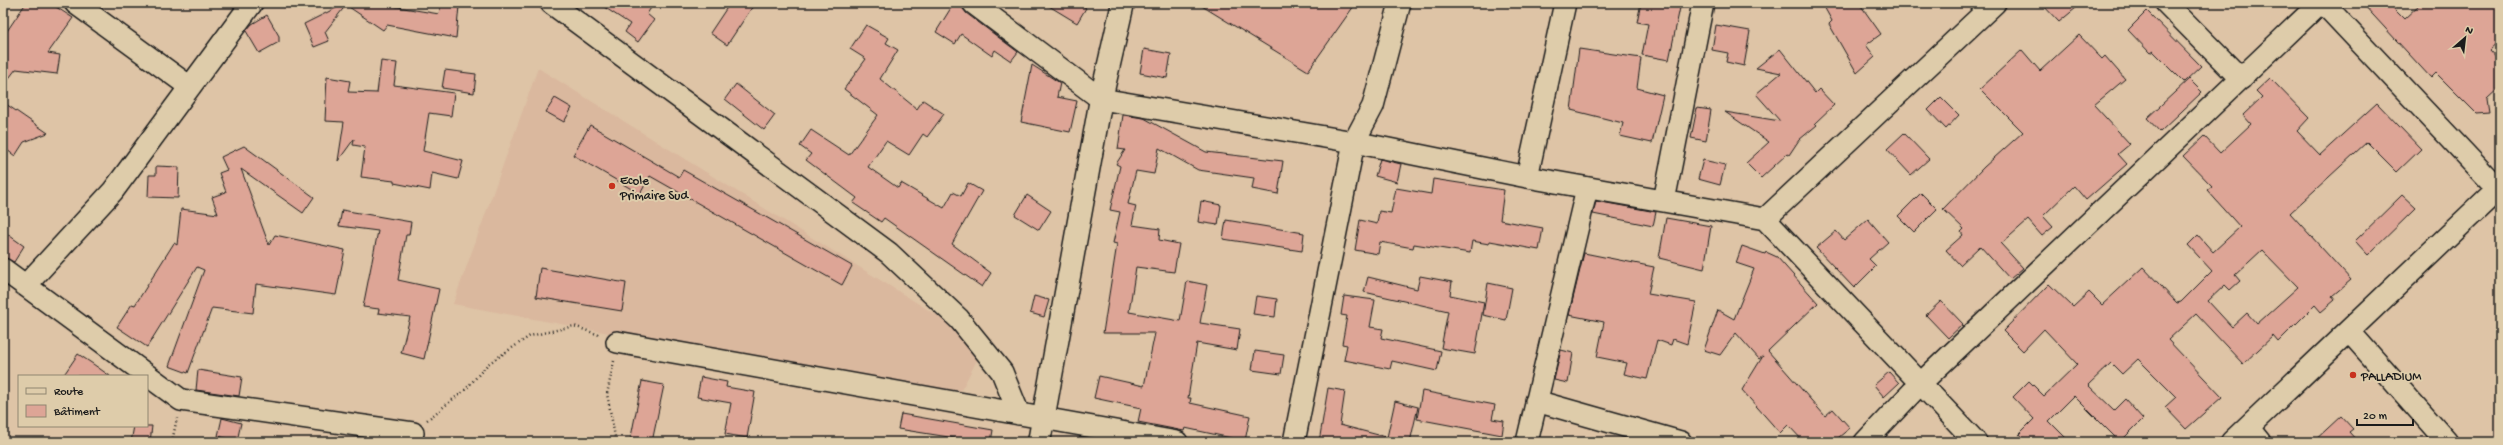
<svg xmlns="http://www.w3.org/2000/svg" width="2503" height="445" font-family="'Gochi Hand',sans-serif">
	<style>
		.built { fill: #dab89e }
		.building { fill: #dda596; stroke: #1c1c1c; fill-rule: evenodd }
		.lines { fill: none; stroke-linecap: round; stroke-linejoin: round }
		.minor-casing { stroke: #1c1c1c; stroke-width: 24 }
		.tertiary-casing { stroke: #1c1c1c; stroke-width: 25 }
		.secondary-casing { stroke: #1c1c1c; stroke-width: 25 }
		.path { stroke: #1c1c1c; stroke-width: 2.5; stroke-dasharray: 1 3; stroke-linecap: butt }
		.minor { stroke: #deccaa; stroke-width: 21 }
		.tertiary { stroke: #deccaa; stroke-width: 22 }
		.secondary { stroke: #deccaa; stroke-width: 22 }
		.poi-dot { fill: #c8321e; stroke: #deccaa; stroke-width: 1.5 }
		.labels { text-anchor: middle; stroke-width: 4; stroke-linejoin: round; paint-order: stroke }
		.poi-label { font-size: 13px; fill: #1c1c1c; stroke: #deccaa; text-anchor: start }
	</style>
	<rect width="100%" height="100%" fill="#dec4a6"/>
	<filter id="ink" filterUnits="userSpaceOnUse"><feTurbulence type="fractalNoise" baseFrequency=".025" numOctaves="2"/><feDisplacementMap in="SourceGraphic" scale="8" xChannelSelector="R" yChannelSelector="G"/><feConvolveMatrix kernelMatrix="1 2 1 2 8 2 1 2 1" color-interpolation-filters="sRGB"/></filter>
	<g filter="url(#ink)">
		<!-- built -->
		<path class="built" d="M538 68 985 345 957 398 453 304Z"/>
		<!-- building -->
		<path class="building" d="M26 3H50L73 18 48 53 60 55 57 74 16 69 3 86V37Z
			M342 3H374L439 14 441 3 459 6 456 38 387 25 383 30 346 5 325 32 329 41 314 47 304 24 344 4Z
			M598 3H654L647 14 654 20 638 42 625 32 630 24Z
			M730 3H755L727 45 710 33Z
			M954 3H961L966 13 1018 52 1011 61 995 50 992 56 961 34 955 44 936 32Z
			M1044 3H1078L1086 8 1077 23Z
			M1197 3H1356L1308 71Z
			M1641 3H1681L1669 60 1642 55 1648 24 1637 22Z
			M1822 3H1859L1881 34 1866 45 1875 57 1857 73 1829 24 1832 21Z
			M2041 3H2082L2059 22Z
			M2362 3H2388L2404 19 2421 3H2500V40L2489 50 2500 62V87L2487 99 2489 112 2476 113 2436 73 2431 78Z
			M2147 11 2201 66 2184 82 2153 51 2150 53 2128 30Z
			M267 15 279 36V42L259 53 246 31 252 24Z
			M866 25 889 38 886 43 898 50 880 79 917 109 923 100 944 114 927 137 923 134 909 155 886 141 868 167 898 188 901 183 944 208 953 192 961 196 968 183 982 191 952 244 991 273 982 287 884 218 881 222 853 203 857 198 806 160 811 154 800 146 811 130 849 155 878 115 844 89 866 59 850 49Z
			M1716 25 1750 31 1744 66 1726 62 1728 53 1712 50Z
			M2079 35 2102 59 2105 56 2125 79 2094 105 2130 144 2118 154 2127 164 2086 200 2074 186 2043 216 2053 227 2042 236 2028 220 2001 244 2023 268 2010 279 1980 246 1960 265 1946 250 1963 235 1961 232 1964 229 1943 209 1984 167 2023 132 1980 89 2022 50 2040 71Z
			M1144 49 1171 54 1167 78 1140 73Z
			M1579 49 1641 58 1637 88 1663 95 1652 143 1620 136 1623 123 1571 110Z
			M1780 49 1815 93 1819 89 1834 105 1815 123 1817 125 1799 140 1789 155 1787 154 1761 178 1746 163 1769 142 1725 112 1780 121 1756 94 1781 73 1756 68Z
			M381 61 397 63 394 85 454 93 451 116 429 113 423 151 463 161 458 179 432 173 430 190 394 183V181L361 177 365 147 353 145 354 139 338 161 344 122 325 121 327 77 350 81 348 92 377 93Z
			M1032 65 1060 83 1057 97 1077 101 1070 132 1021 122Z
			M445 70 476 74 474 93 442 88Z
			M2270 78 2309 118 2297 131 2320 155 2377 103 2421 149 2397 172 2367 142 2290 213 2351 280 2332 296 2335 300 2321 312 2315 305 2278 342 2273 336 2243 364 2196 314 2168 340 2222 397 2186 429 2165 407 2176 397 2138 359 2122 374 2111 363 2088 385 2114 410 2125 399 2143 419 2120 442 2074 396 2049 421 2070 442H2026L2019 434 2034 419 2013 397 2029 381 2044 396 2077 364 2044 329 2023 351 2003 331 2049 284 2073 307 2089 292 2102 305 2143 267 2177 303 2181 302 2212 271 2188 245 2198 235 2213 252 2240 227 2207 190 2212 186 2183 156 2204 136 2220 153 2251 124 2243 115 2262 97 2256 91ZM2262 250 2298 287 2257 324 2247 313 2232 327 2208 301 2225 285 2230 290 2240 281 2235 275Z
			M2189 79 2202 92 2160 132 2147 118Z
			M736 84 775 115 764 130 725 99Z
			M1941 97 1959 115 1946 129 1928 110Z
			M555 98 572 108 564 122 546 112Z
			M3 102 48 133 24 142 15 156 3 147Z
			M1697 108 1711 110 1706 141 1691 138Z
			M1123 115 1144 118 1206 152 1283 161 1278 194 1252 189 1254 178 1198 170 1159 148 1154 174 1136 171 1128 204 1136 206 1132 225 1160 229 1159 240 1179 244 1174 272 1136 267 1129 312 1180 321 1187 281 1207 285 1200 323 1240 329 1237 350 1197 343 1188 398H1191L1190 403 1250 416 1245 441 1185 428 1184 431 1138 422 1141 408 1094 398 1099 376 1144 386 1155 333H1103L1117 244 1113 243 1120 212 1110 210 1120 166 1116 164 1125 150 1118 149Z
			M590 125 679 177 683 170 852 266 842 285 650 176 640 194 573 155Z
			M1904 133 1929 159 1911 175 1887 149Z
			M244 146 314 197 303 213 241 169 269 245 275 235 345 250 336 295 256 284 253 313 212 308 188 373 169 366 204 270 197 267 147 347 117 327 132 304 135 305 174 243 177 245 181 209 218 214 212 197 226 192 219 173 227 170 221 157Z
			M1380 159 1401 164 1397 182 1375 176Z
			M1703 160 1725 165 1720 185 1698 179Z
			M156 166 179 167 178 198 148 197 149 175H156Z
			M1433 179 1504 190 1500 220 1543 228 1539 250 1490 241 1489 244 1472 241 1470 253 1414 244 1413 248 1380 242 1378 254 1355 250 1360 220 1377 224 1379 211 1391 213 1396 188 1431 194Z
			M1921 193 1937 209 1914 232 1898 216Z
			M1027 195 1051 211 1039 230 1015 215Z
			M2402 195 2416 208 2368 255 2355 241Z
			M1201 201 1221 205 1218 225 1198 222Z
			M1596 201 1656 212 1653 226 1593 214Z
			M342 210 411 222 409 235H406L398 280 439 289 424 359 401 353 410 317 378 313 379 309 363 307 378 231 339 226Z
			M1666 218 1711 226 1704 269 1659 258Z
			M1868 219 1888 242 1869 259 1876 266 1854 288 1816 248 1836 231 1844 240Z
			M1226 220 1304 233 1302 251 1223 239Z
			M3 231 24 246 14 262 3 257Z
			M1742 246 1765 254 1766 252 1777 257 1818 303 1768 351 1825 416 1833 409 1850 428 1833 442H1804L1788 425 1780 433 1742 390 1763 356 1759 359 1736 333 1720 355 1704 350 1718 310 1734 319 1754 269 1736 263Z
			M1584 253 1654 267 1648 294 1696 302 1687 344 1673 339 1671 345 1657 340 1647 379 1624 374 1627 363 1597 357 1604 322 1569 315Z
			M540 268 626 283 622 311 536 297Z
			M1420 276 1452 282 1450 295 1484 302 1475 354 1441 348 1448 311 1364 292 1368 277 1417 289Z
			M1488 283 1512 288 1506 320 1483 315Z
			M1034 296 1049 300 1044 317 1030 313Z
			M1256 296 1277 299 1275 317 1253 314Z
			M1344 296 1375 300 1370 327 1383 329 1381 338 1441 351 1437 371 1392 361 1390 369 1344 360 1347 345 1342 344 1347 316 1341 315Z
			M1941 301 1963 324 1948 338 1926 315Z
			M1561 350 1573 353 1568 383 1554 380Z
			M1255 351 1284 355 1281 374 1252 370Z
			M78 354 93 364 110 376H63Z
			M198 370 242 377 239 396 196 390Z
			M1889 372 1899 383 1884 397 1874 385Z
			M701 377 727 382 726 387 755 392 747 438 725 434 731 403 697 397Z
			M642 381 664 385 652 442H630Z
			M1328 388 1345 391 1340 425 1386 437 1385 442H1319Z
			M1422 391 1495 405 1492 419 1504 421 1502 435 1417 419Z
			M1395 401 1418 407 1410 442H1386Z
			M901 414 993 430 991 442H954L955 438 898 429Z
			M2341 416 2353 429 2349 432 2358 442H2313Z
			M222 418 241 423 237 441 218 436Z
			M134 426H152L150 442H131Z"/>
		<g class="lines">
			<defs>
				<path id="minor" d="M75 3 190 87
					M551 3 889 253 959 319 1002 372 1019 414
					M973 3 1101 99 1354 142 1527 177 1765 219 1976 442
					M2166 3 2241 79
					M2323 3 2500 191
					M1527 177 1565 3
					M1664 201 1703 3
					M1765 219 1995 3
					M3 269 181 400 413 433
					M26 285 113 191 252 3
					M2349 331 2447 442
					M617 342 1177 442
					M1536 401 1681 442
					M2248 427 2260 442
					M1294 442 1354 142 1373 106 1400 3
					M1527 442 1587 188
					M1865 442 1920 384 2320 3"/>
				<path id="tertiary" d="M2232 442 2500 187"/>
				<path id="secondary" d="M1039 442 1101 99 1123 3"/>
			</defs>
			<!-- minor casing -->
			<use href="#minor" class="minor-casing"/>
			<!-- tertiary casing -->
			<use href="#tertiary" class="tertiary-casing"/>
			<!-- secondary casing -->
			<use href="#secondary" class="secondary-casing"/>
			<!-- path -->
			<path class="path" d="M614 361 607 394 616 442
				M427 420 466 389 488 364 530 336 574 326 599 335
				M172 442 177 418"/>
			<!-- minor -->
			<use href="#minor" class="minor"/>
			<!-- tertiary -->
			<use href="#tertiary" class="tertiary"/>
			<!-- secondary -->
			<use href="#secondary" class="secondary"/>
		</g>
	</g>
	<!-- markers -->
	<g class="poi-dot">
		<circle cx="612" cy="186" r="4"/>
		<circle cx="2353" cy="375" r="4"/>
	</g>
	<g class="labels">
		<!-- poi labels -->
		<g class="poi-label">
			<text x="620" y="184">Ecole<tspan x="620" dy="15">Primaire Sud</tspan></text>
			<text x="2361" y="380">PALLADIUM</text>
		</g>
	</g>
	<!-- margin -->
	<rect width="2503" height="445" fill="none" stroke="#deccaa" stroke-width="16"/>
	<rect x="8" y="8" width="2487" height="429" fill="none" stroke="#1c1c1c" stroke-width="1.5" filter="url(#ink)"/>
	<!-- legend -->
	<rect x="18" y="375" width="130" height="52" fill="#deccaa" stroke="#908671"/>
	<rect x="26" y="388" width="20" height="6" fill="#deccaa" stroke="#908671"/>
	<text x="54" y="395" font-size="12" fill="#1c1c1c">Route</text>
	<rect x="26" y="405" width="20" height="12" fill="#dda596" stroke="#908671"/>
	<text x="54" y="415" font-size="12" fill="#1c1c1c">Bâtiment</text>
	<!-- north arrow -->
	<g transform="translate(2465 38) rotate(28)" stroke="#deccaa" stroke-width="3" paint-order="stroke">
	<path d="M0-3L7 15L0 10L-7 15Z" fill="#1c1c1c"/>
	<text y="-6" font-size="11" font-weight="bold" text-anchor="middle" fill="#1c1c1c">N</text>
	</g>
	<!-- scale -->
	<path d="M2357 419v6h56v-6" fill="none" stroke="#1c1c1c" stroke-width="2"/>
	<text x="2363" y="419" font-size="12" fill="#1c1c1c" stroke="#deccaa" stroke-width="3" paint-order="stroke">20 m</text>
</svg>
